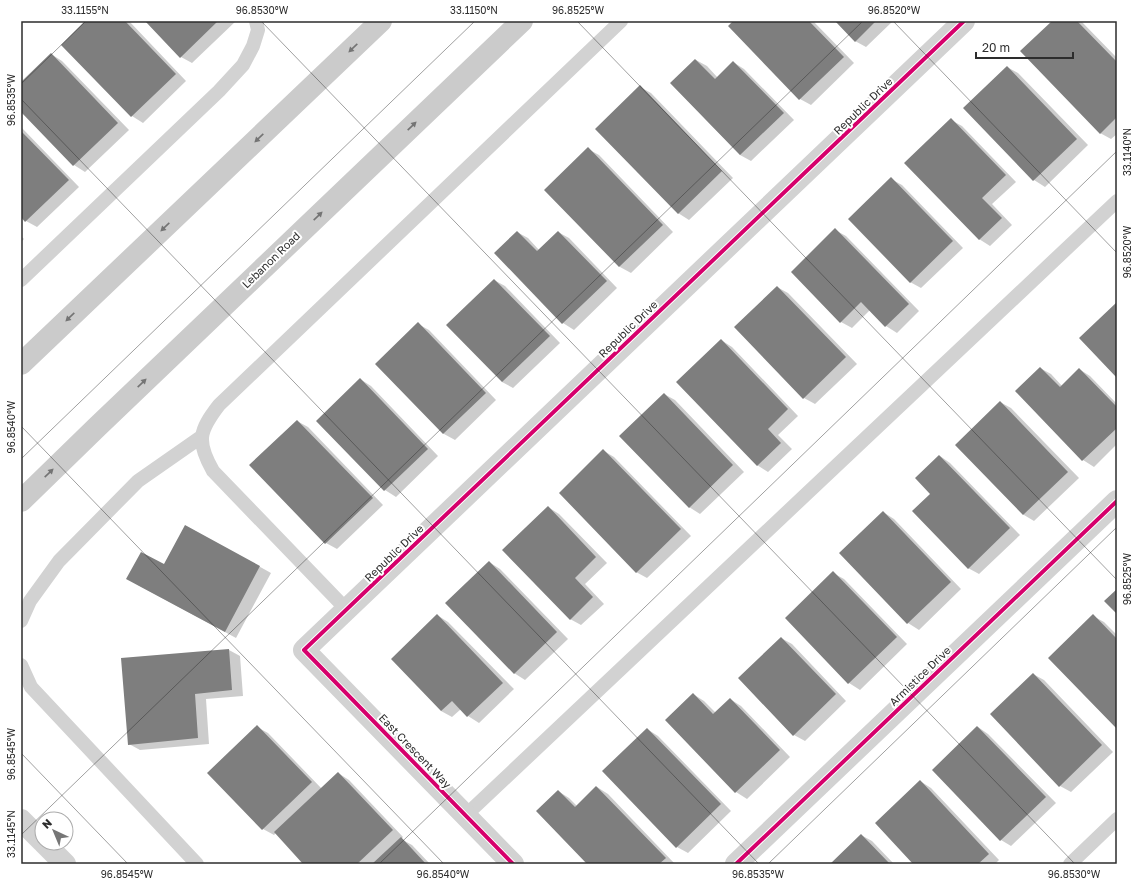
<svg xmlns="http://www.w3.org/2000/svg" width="1138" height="885" font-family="'Golos Text',sans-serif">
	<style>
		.shadow { fill: #0003 }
		.building { fill: #7e7e7e }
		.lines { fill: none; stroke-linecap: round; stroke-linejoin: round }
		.lane { stroke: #d2d2d2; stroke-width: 14 }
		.street { stroke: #d2d2d2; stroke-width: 22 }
		.secondary { stroke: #cbcbcb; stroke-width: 22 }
		.cycleway-casing { stroke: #fff; stroke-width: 6 }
		.cycleway { stroke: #d6006c; stroke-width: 4 }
		.oneway { fill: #747474 }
		.ticks { fill: none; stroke: #2d2d2d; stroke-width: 1; stroke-opacity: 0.45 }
		.labels { text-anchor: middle; stroke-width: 4; stroke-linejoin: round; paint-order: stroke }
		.street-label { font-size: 11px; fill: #2d2d2d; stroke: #fff }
		.neatline { fill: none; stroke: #2d2d2d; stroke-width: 1.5 }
		.ticks-label { font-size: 10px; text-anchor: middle; fill: #2d2d2d }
	</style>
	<rect width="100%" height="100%" fill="#fff"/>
	<!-- shadow -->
	<path class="shadow" d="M87 21H129L186 81 143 123 132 116 62 45Z
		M146 21H236L192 63 181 57Z
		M734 21H813L854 63 811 105 800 99Z
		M836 21H893L866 47 855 41Z
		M1053 21H1081L1117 58V134L1111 139 1100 133Z
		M51 54 62 61 129 130 85 172 74 165 21 110V83Z
		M696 60 707 66 718 78 733 62 744 69 794 120 751 161 740 155 671 83Z
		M1007 67 1018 73 1088 145 1045 187 1034 180 964 108Z
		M640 87 651 93 733 178 689 220 678 213Z
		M951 120 962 126 1016 182 992 204 1012 225 990 246 979 239Z
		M21 127 79 187 37 227 26 221 21 216Z
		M588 149 599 155 673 232 631 273 620 267 546 190Z
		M891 179 902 185 963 248 921 288 910 282Z
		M835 230 846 236 919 311 897 333 886 326 870 310 852 328 841 322Z
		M517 232 528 238 539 250 558 232 569 238 617 288 574 330 563 323Z
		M21 236 24 239 21 242Z
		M494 280 505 286 560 343 513 388 502 382Z
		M777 287 788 293 857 364 815 404 804 398Z
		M418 324 429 330 496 400 455 440 444 434 376 364Z
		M721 340 732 347 798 416 778 435 792 449 768 472 757 465Z
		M1040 368 1051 374 1062 386 1079 369 1090 376 1117 404V444L1094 467 1083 460 1016 391Z
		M360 379 371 386 438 456 396 497 385 490 317 421Z
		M664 394 675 400 744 472 700 514 689 507Z
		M1000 402 1011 408 1079 478 1034 521 1024 515 956 445Z
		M297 421 308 427 383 505 337 549 326 543Z
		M604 451 614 457 691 536 647 578 636 572Z
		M940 456 950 463 1020 535 979 574 968 568Z
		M548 507 559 514 607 563 585 584 604 604 581 625 570 619Z
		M883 512 894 519 961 589 919 630 908 623 841 553Z
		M186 526 271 573 236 638 138 585 164 565Z
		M489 562 500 569 568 639 525 680 514 673Z
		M833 573 844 579 907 644 860 690 849 683 786 618Z
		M437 615 448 622 514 689 479 723 468 716 461 709 452 717 441 711Z
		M1093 616 1104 622 1117 635V727Z
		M781 638 792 644 846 701 805 741 794 735Z
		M229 650 240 656 243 696 206 699 209 744 140 750 129 744Z
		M1033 674 1044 680 1113 752 1071 792 1060 786Z
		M693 694 704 701 716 713 730 699 741 706 790 757 747 799 736 792 666 720Z
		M257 727 268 733 322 789 338 773 349 780 403 837 401 839 412 845 430 864H305L276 833 274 835 263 829Z
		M978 727 988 734 1056 803 1011 846 1001 840Z
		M647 729 658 736 731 811 688 853 677 847Z
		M920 781 931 788 999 860 995 864H915Z
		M597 787 608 794 675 864H588L558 791 569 798 577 806Z
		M861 835 872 841 894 864H831Z"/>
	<!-- building -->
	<path class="building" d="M85 21H125L176 74 131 117 61 45Z
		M145 21H218L180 58Z
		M733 21H809L844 57 799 100 728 26Z
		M835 21H876L855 42Z
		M1052 21H1077L1117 62V117L1100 134 1020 51Z
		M51 53 118 123 73 166 21 112V82Z
		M695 59 715 79 733 61 784 113 740 155 670 83Z
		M1007 66 1077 139 1033 181 963 108Z
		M640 85 722 171 678 214 595 129Z
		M951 118 1006 175 982 198 1002 218 979 240 904 163Z
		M21 131 69 180 25 222 21 217Z
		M588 147 663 225 619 267 544 190Z
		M891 177 953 241 910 283 848 219Z
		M835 228 909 304 885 327 861 302 840 323 791 272Z
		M517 231 537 251 558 231 607 281 562 324 494 253Z
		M494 279 550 336 502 382 446 325Z
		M777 286 846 357 803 399 734 327Z
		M1117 302V378L1079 338Z
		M418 322 486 393 443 434 375 364Z
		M721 339 788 409 768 429 781 443 757 466 676 382Z
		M1040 367 1060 387 1079 368 1117 407V428L1082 461 1015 391Z
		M360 378 428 449 384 491 316 421Z
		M664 393 733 465 689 508 619 436Z
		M1000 401 1068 472 1023 515 955 445Z
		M297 420 373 498 325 544 249 465Z
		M603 449 681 529 636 573 559 493Z
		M939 455 1010 528 968 569 912 511 930 494 915 478Z
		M548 506 596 557 575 578 593 597 570 620 502 550Z
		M883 511 951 582 907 624 839 553Z
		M185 525 260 566 225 632 126 579 141 552 164 564Z
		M489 561 557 632 514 674 445 603Z
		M833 571 897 637 848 684 785 618Z
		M1117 589V614L1104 601Z
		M437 614 503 683 467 717 452 701 441 711 391 659Z
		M1093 614 1117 639V729L1048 658Z
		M781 637 836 694 793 736 738 678Z
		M229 649 232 690 195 694 198 738 128 745 121 658Z
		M1033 673 1102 745 1059 787 990 714Z
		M693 693 713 714 730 698 780 750 735 793 665 720Z
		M257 725 312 782 262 830 207 773Z
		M977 726 1046 797 1000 841 932 770Z
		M647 728 721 804 676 848 602 771Z
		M338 772 393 830 357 864H303L274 832Z
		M920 780 989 854 978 864H913L875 823Z
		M596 786 666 858 659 864H587L536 811 558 790 575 807Z
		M861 834 890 864H830Z
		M401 837 426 864H372Z"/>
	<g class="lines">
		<!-- lane -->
		<path class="lane" d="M21 280 219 91 243 65 253 46 258 30 256 21
			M347 610 213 471C196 441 199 431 219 405L621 21
			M21 621 30 601 59 561 138 481 201 437
			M21 665 31 687 197 864
			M466 815 1117 201
			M1070 864 1117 819"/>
		<!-- street -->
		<path class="street" d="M21 820 42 841
			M44 843 65 864
			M513 864 304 650 964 21
			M736 864 1117 501"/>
		<!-- secondary -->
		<path class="secondary" d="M21 364 381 21
			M21 501 97 427 522 21"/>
		<defs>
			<path id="cycleway" d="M513 864 304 650 964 21
				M736 864 1117 501"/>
		</defs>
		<!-- cycleway casing -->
		<use href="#cycleway" class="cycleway-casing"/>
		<!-- cycleway -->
		<use href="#cycleway" class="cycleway"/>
	</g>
	<!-- one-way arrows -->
	<defs><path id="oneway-solid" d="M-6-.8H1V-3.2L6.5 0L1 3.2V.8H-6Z"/></defs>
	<g class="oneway">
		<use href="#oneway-solid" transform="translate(353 48) rotate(136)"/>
		<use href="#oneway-solid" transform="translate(412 126) rotate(-44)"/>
		<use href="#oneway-solid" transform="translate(259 138) rotate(136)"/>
		<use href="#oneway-solid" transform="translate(318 216) rotate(-44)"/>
		<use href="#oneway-solid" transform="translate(165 227) rotate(136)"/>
		<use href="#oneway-solid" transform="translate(70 317) rotate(136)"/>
		<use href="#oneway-solid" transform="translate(142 383) rotate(-44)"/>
		<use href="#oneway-solid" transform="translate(49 473) rotate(-44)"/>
	</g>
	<!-- ticks -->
	<path class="ticks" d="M261 21 1075 864M577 21 1117 580M893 21 1117 253M21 84 86 21M21 99 759 864M21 426 444 864M21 459 475 21M21 753 128 864M21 835 863 21M379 864 1117 151M768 864 1117 527"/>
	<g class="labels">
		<!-- street labels -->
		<g class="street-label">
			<text transform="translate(863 106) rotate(-44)" y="4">Republic Drive</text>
			<text transform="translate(271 260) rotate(-44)" y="4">Lebanon Road</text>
			<text transform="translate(628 329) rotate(-44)" y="4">Republic Drive</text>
			<text transform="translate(394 553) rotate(-44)" y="4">Republic Drive</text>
			<text transform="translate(920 676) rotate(-44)" y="4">Armistice Drive</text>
			<text transform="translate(415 751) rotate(46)" y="4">East Crescent Way</text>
		</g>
	</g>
	<!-- border -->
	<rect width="1138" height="885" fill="none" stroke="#ffffff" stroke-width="44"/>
	<!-- north arrow -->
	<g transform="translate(54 831) rotate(316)"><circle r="19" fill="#ffffff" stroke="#ababab"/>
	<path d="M0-3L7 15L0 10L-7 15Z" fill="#767676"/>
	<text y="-6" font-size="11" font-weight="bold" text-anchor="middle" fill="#2d2d2d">N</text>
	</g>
	<!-- scale -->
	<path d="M976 52v6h97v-6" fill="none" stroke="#2d2d2d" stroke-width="2"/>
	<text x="982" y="52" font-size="12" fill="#2d2d2d" stroke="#ffffff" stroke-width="3" paint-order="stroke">20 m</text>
	<rect x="22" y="22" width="1094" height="841" class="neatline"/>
	<g class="ticks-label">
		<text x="85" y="14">33.1155°N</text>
		<text x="262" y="14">96.8530°W</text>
		<text x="474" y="14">33.1150°N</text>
		<text x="578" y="14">96.8525°W</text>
		<text x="894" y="14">96.8520°W</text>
		<text transform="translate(11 100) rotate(-90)" y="4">96.8535°W</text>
		<text transform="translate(1127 152) rotate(-90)" y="4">33.1140°N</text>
		<text transform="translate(1127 252) rotate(-90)" y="4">96.8520°W</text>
		<text transform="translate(11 427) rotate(-90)" y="4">96.8540°W</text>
		<text transform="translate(1127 579) rotate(-90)" y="4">96.8525°W</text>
		<text transform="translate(11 754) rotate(-90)" y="4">96.8545°W</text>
		<text transform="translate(11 834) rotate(-90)" y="4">33.1145°N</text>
		<text x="127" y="878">96.8545°W</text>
		<text x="443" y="878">96.8540°W</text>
		<text x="758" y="878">96.8535°W</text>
		<text x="1074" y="878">96.8530°W</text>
	</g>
</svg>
